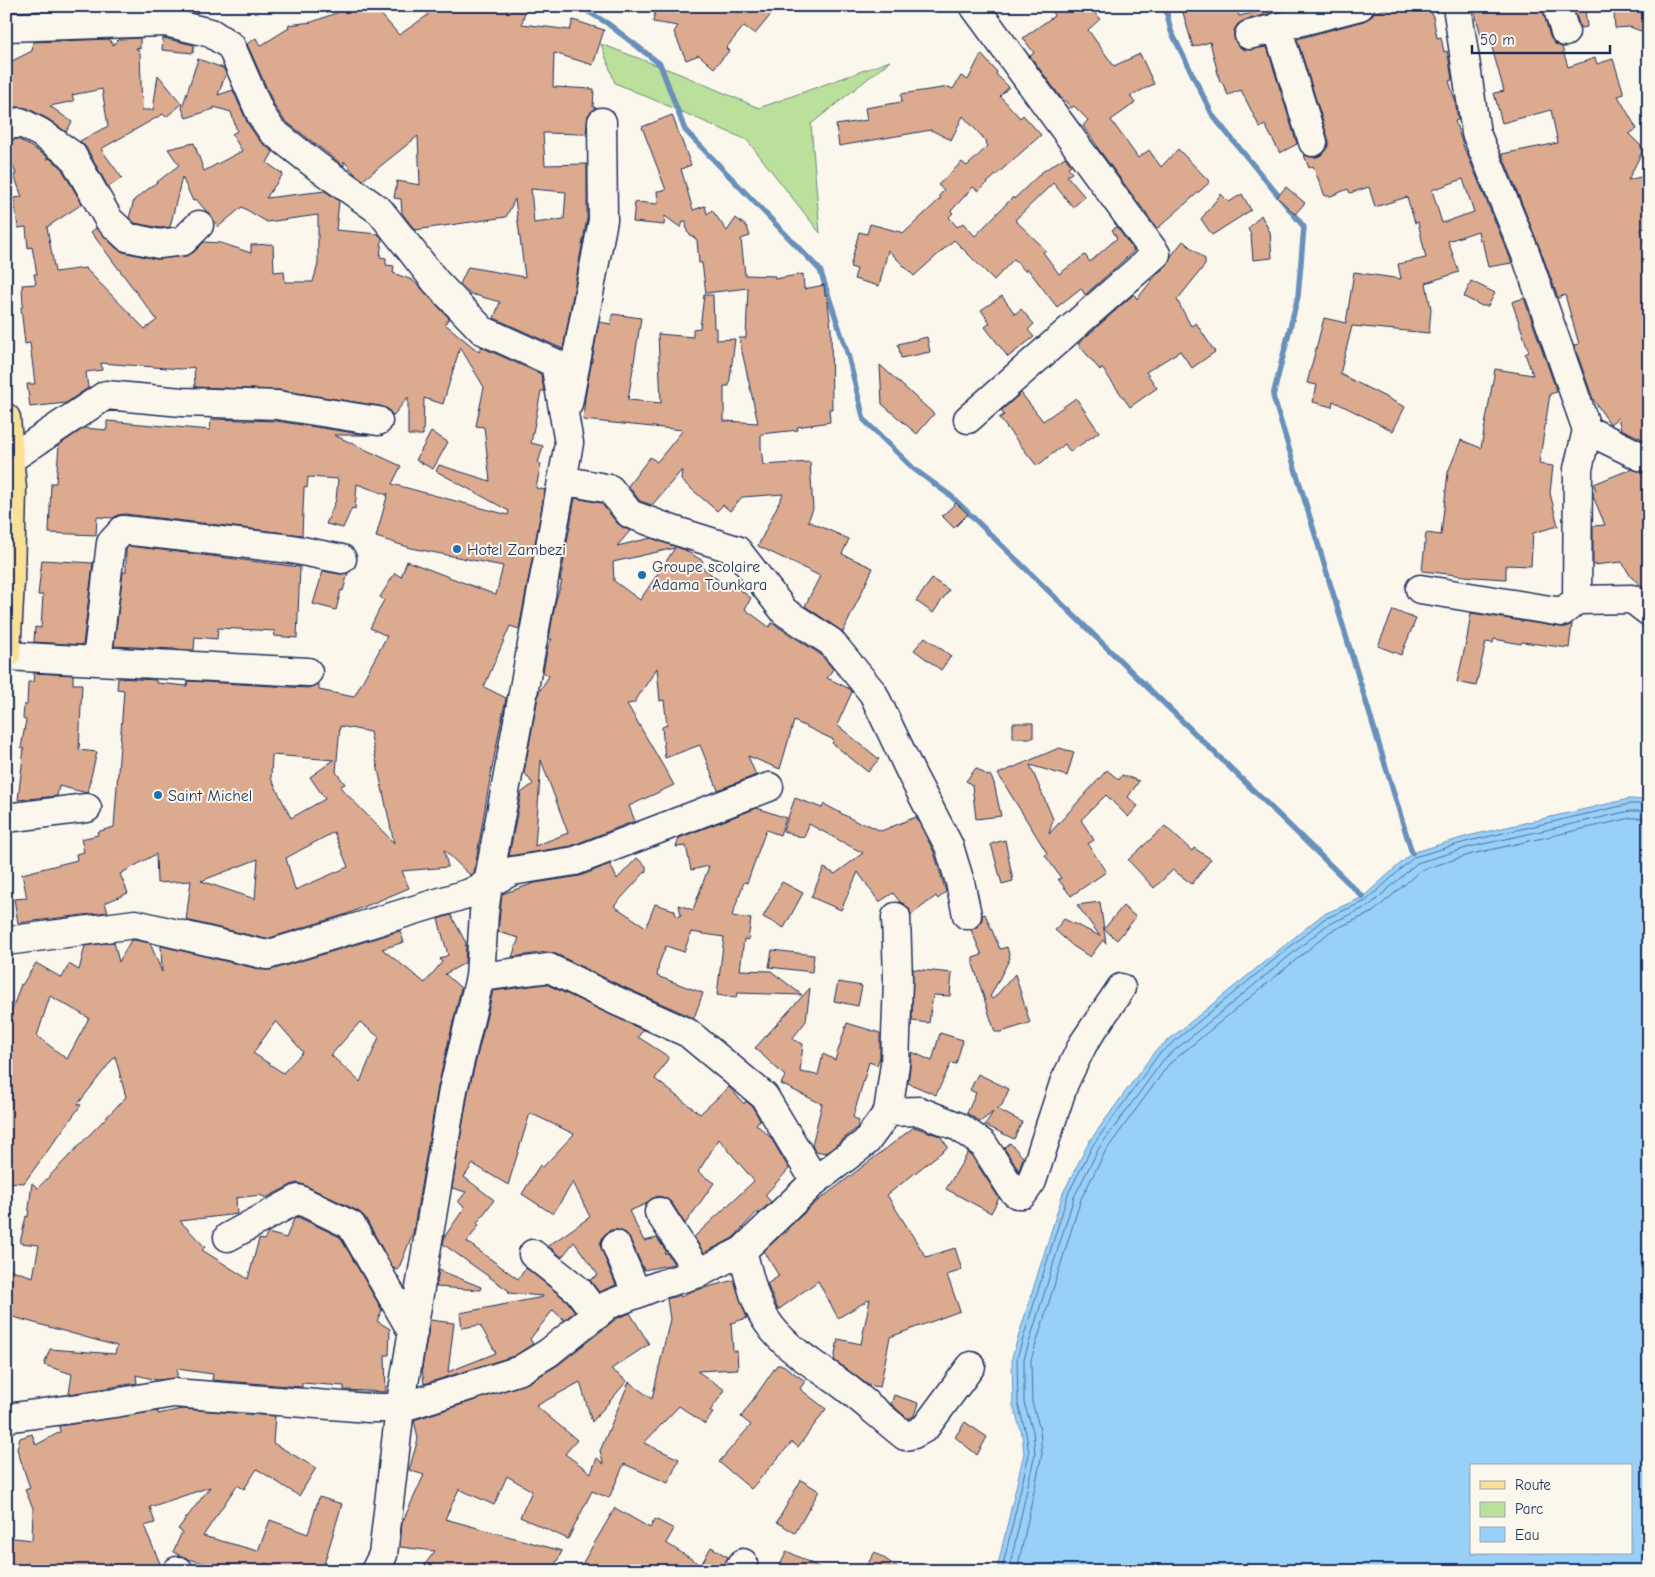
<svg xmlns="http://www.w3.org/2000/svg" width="1655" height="1577" font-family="'Comic Neue',sans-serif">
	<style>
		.green { fill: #bbe09b; stroke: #6b887c }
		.water { fill: #99d0f8; stroke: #6790ba; fill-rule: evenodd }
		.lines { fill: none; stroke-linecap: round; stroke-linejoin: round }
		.shore { stroke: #4d6f9c; stroke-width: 1 }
		.stream { stroke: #6790ba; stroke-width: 5.5 }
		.building { fill: #dcaa8f; stroke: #1b2f5e; fill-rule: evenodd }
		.minor-casing { stroke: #1b2f5e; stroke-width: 31 }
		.major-casing { stroke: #1b2f5e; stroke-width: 31 }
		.minor { stroke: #fbf7ec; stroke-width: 28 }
		.major { stroke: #fadf96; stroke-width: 28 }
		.poi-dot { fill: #1f6fb2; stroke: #fbf7ec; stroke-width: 2 }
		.labels { text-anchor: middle; stroke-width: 4; stroke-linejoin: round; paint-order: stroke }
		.poi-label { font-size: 16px; fill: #1b2f5e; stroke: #fbf7ec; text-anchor: start }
	</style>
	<rect width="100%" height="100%" fill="#fbf7ec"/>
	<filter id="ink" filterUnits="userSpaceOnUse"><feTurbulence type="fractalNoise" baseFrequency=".02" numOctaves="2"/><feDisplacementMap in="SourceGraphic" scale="10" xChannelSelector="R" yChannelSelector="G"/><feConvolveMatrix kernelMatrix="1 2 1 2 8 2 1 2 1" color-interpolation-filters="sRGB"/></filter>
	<g filter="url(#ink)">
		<!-- green -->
		<path class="green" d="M601 44 680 74 759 108 890 61 811 124 820 233 747 140 615 83Z"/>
		<!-- water -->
		<path class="water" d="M1629 799 1649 800V1571H999L998 1565 1024 1453 1022 1434 1013 1405 1012 1357 1063 1193 1089 1142 1155 1051 1322 915 1363 897 1412 853 1468 836ZM1471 1466H1631V1553H1471Z"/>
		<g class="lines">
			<!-- shore -->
			<path class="shore" d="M1003 1571V1565L1029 1454 1026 1433 1018 1404 1017 1358 1068 1194 1093 1145 1159 1054 1324 919 1366 901 1414 857 1469 841 1630 804H1649
				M1010 1571V1565L1035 1454 1033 1431 1024 1403V1359L1074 1197 1099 1148 1164 1059 1327 925 1369 906 1417 863 1470 847 1630 811H1649
				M1017 1571 1042 1454 1040 1430 1032 1402 1031 1360 1081 1199 1105 1152 1169 1064 1331 931 1373 912 1421 870 1472 854 1631 818H1649"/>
			<!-- stream -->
			<path class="stream" d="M579 6 607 23 660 64 685 130 820 270 848 355 864 420 914 469 951 496 1363 897
				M1165 6 1171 31 1213 116 1304 227 1298 296 1273 396 1412 853"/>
		</g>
		<!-- building -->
		<path class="building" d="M36 6H88L90 9 36 10Z
			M168 6H198L197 14 168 7Z
			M355 6H374L399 35 428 15 423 6H526L522 24 570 30 573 20 604 30 593 65 554 53 553 87 594 89 593 107 597 108 588 115 586 134 543 133 545 165 587 164V219L563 349 494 318 500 302 471 294 460 284 468 267 525 277 515 199 506 217 415 230 402 213 401 199 394 198 397 181 420 185 418 136 363 180 354 173 344 161V166L284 120 275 107 247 44 256 38 260 46 289 28 288 25 312 22ZM531 189 566 192 564 219 534 223Z
			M656 6H778L755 34 744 26 726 48 729 51 714 68 699 55 686 60 674 32 678 26 653 22Z
			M1050 6H1089L1100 19 1088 30 1114 66 1140 54 1154 84 1130 96 1135 103 1111 120 1138 158 1149 150 1161 167 1178 149 1210 182 1158 228 1156 227 1097 147H1098L1083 126 1088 120 1074 106 1071 108 1063 98 1062 99 1030 56 1034 53 1023 38 1054 16Z
			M1181 6H1236L1239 16 1279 7 1280 11 1245 20 1238 24 1234 30V38L1238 46 1245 50 1267 47 1297 144 1280 153 1265 125 1260 128 1241 90 1228 95 1222 82H1220L1210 42 1193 47Z
			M1398 6H1431L1437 38 1441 37 1444 52 1447 51 1449 60 1452 80 1449 81 1455 100 1458 120 1455 121 1465 151H1466L1512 263 1488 267 1482 240 1480 241 1478 231 1448 241 1459 272 1426 283 1431 309 1429 333 1352 326 1340 374 1405 407 1393 431 1333 401 1332 407 1313 402 1317 385 1307 383 1324 318 1346 323 1354 272 1401 279 1398 264 1426 258 1418 222 1415 223 1407 197 1375 207 1369 187 1350 193 1348 189 1331 196H1325L1313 166 1309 168 1304 155 1310 157H1317L1324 153 1328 146V138L1297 39 1364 21 1371 17 1374 12ZM1463 179 1474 212 1442 223 1432 190Z
			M1473 6H1542L1550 37 1555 44 1562 47 1568 67 1595 58 1597 64 1613 59 1624 94 1618 96 1637 129 1629 134 1641 146 1642 152 1628 180 1649 175V227L1641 229 1649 261V442L1621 429 1618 418 1610 424 1593 399 1574 345 1579 344 1565 295 1558 298 1540 249 1502 154 1558 143 1551 110 1502 123 1494 93 1504 91 1489 37 1482 39Z
			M1638 9 1649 14V34L1630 27 1615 28 1614 14Z
			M1585 10 1587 27 1580 28 1575 11Z
			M140 38V49L136 48 140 53 142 110H153L158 75 182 104 166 117 163 114 101 149 122 178 108 187 86 147 80 141 108 126 102 89 72 95 74 101 50 106 72 122 66 132 48 119 27 108 16 107 10 109 11 99 6 100V64L32 51 33 42 109 39 113 45 119 39Z
			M163 38 194 45 193 53 162 50Z
			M981 54 997 72 996 74 1009 87 1000 96 1020 118 1023 115 1041 135 978 191 973 187 951 211 953 213 949 217 957 227 963 223 975 236 1013 197 1014 199 1042 172 1065 157 1071 165 1068 167 1072 173 1067 176 1085 197 1073 207 1053 183 1015 220 1046 250 1043 252 1059 274 1085 255 1090 262 1117 238 1112 230 1117 227 1134 251 1085 295 1081 288 1057 307 1027 268 1025 271 1014 259 994 280 954 240 914 276 888 250 879 286 854 279 857 269 850 267 859 232 867 234 870 224 904 233 941 198 939 196 944 190 938 185 962 162 967 166 988 146 986 143 987 142 963 116 951 140 931 130 839 146 836 125 867 120 865 108 902 102 901 94 949 87 953 89 961 76 968 80Z
			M198 59 223 68 226 73 218 95 233 90 248 124 259 140 273 152 267 163 283 174 266 198 325 191 339 201 336 230 378 234 382 238 380 257 386 258V265L394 266 393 273 412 280 419 286 449 318 445 324 479 352 481 347 541 374 544 391H541L531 443 543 446 538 463 541 464 536 488 545 490 519 629 510 626 484 687 506 698 491 773 474 873 470 875 444 850 448 867 402 871 409 888 347 914 266 939 186 920 191 881 157 883 156 854 120 874 128 893 105 903 108 912 18 923 14 899 27 898 22 874 77 860 76 854 84 852 81 839 98 835 97 832 114 827 124 690 117 689 118 678 156 680V683L187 686 188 681 307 688 315 686 319 683V690L354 697 387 636 370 628 384 600 380 597 395 573 401 577 407 561 496 595 503 566 411 548 376 537 388 493 387 495 357 484 355 509 352 508 343 528 326 524 336 500 338 479 308 477 307 488 304 487 302 535 125 514 118 515 113 518 97 517 96 535 49 533 51 483H56L59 445 84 428 107 430V421L210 430 211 419 276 421 368 435H334L401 466 392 484 508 515 509 511 436 471 439 465 490 481 484 427 476 426 484 387 460 347 443 404 424 398 423 435H408V397L393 416 388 409 380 406 279 390 195 387 194 367 181 369 101 363 102 370 86 372 88 388 66 403 30 407 27 384H35L30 343 25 344 21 307 23 306 22 285 36 284 34 274H37L32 247 28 248 26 227 18 228 14 198 22 197 14 175 16 174 6 146V141L18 139 48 157 46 160 49 158 60 166 82 204 47 227 55 272 85 268 145 329 157 320 91 232 96 228 116 248 123 252 156 259 186 256 194 252 204 242 221 243 251 253V245L273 244 274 272 284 271 285 282H313L318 264V215L267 222 242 207 218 227 210 214 206 211 196 199 193 201 182 177 170 227 160 228 135 223 129 218 134 200 179 165 168 149 194 143 204 171 242 151 232 134 237 131 231 112 214 107V109L186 118 182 108ZM340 726 370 732 394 843 340 787 345 784 336 772ZM272 755 334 760 310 777 325 799 291 818 271 778ZM334 832 348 867 295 890 286 858ZM258 859 255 899 201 881Z
			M672 115 691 165 681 169 693 210 705 206 707 214 712 210 727 231 736 218 747 227 750 236 741 239 745 275 775 276V279L803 274 804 289 824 285 825 295H827L831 328 832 409H829L830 422 797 427 798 430 761 434V447L763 465 810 462 813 509 808 521 849 539 842 554 873 568 843 632 805 606 820 576 758 546 783 494 742 497 730 511 723 505 717 511 681 480 682 470 652 505 640 501 628 486 650 457 657 462 683 430 583 420 585 398 599 322 611 324 613 314 641 318 628 400 661 403 658 334 693 337V329L700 328 704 295H713L714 328H716V340L735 339 729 386H724V421L758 423 739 338H746L748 288 706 293 702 263H699L697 240 687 232 686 221H683L681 228 665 216 664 225 633 222 635 202 658 204 657 191 666 190 642 127Z
			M1286 187 1305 203 1295 214 1277 197Z
			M1221 194 1229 202 1242 194 1251 210 1212 235 1201 219Z
			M1261 215 1270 232 1272 258 1253 260 1251 235 1248 229Z
			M1183 241 1205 259V265L1177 300 1191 326 1196 323 1215 352 1192 368 1180 351 1146 372 1157 388 1130 407 1102 368 1100 370 1078 344 1134 294 1137 299 1157 274 1167 265 1171 256Z
			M1471 281 1495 293 1488 306H1482L1464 297Z
			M1002 296 1015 314 1021 309 1034 324 1028 330 1034 337 1008 357 985 327 990 323 981 310Z
			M1524 298 1557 392 1550 394 1539 464 1553 466 1550 493 1558 526 1533 533 1531 566 1506 565V579L1474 577 1422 571 1426 533 1441 535 1448 472 1461 440 1481 448 1495 369 1533 375 1525 354 1529 352 1512 302Z
			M927 337 930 352 901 358 898 344Z
			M880 365 934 414 917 434 882 404Z
			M1021 393 1043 421 1076 398 1099 432 1070 452 1065 444 1037 466 999 418 1004 415 1001 411Z
			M431 432 448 442 433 469 416 460Z
			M1631 469 1649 473V592L1631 577 1622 562 1593 565V526L1605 525 1593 496V492L1596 491 1594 484Z
			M575 498 601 503 618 524 630 531 617 546 651 538 685 550 703 561 700 566 732 590 735 586 751 598 745 609 769 627 772 623 820 654 833 669 827 678 850 689 852 692 837 725 879 759 868 772 832 743 834 740 794 721 780 769 748 756 756 775 718 790 700 745 665 758 662 727 667 725 664 700 660 701 657 668 634 703 627 704 674 785 629 806 635 821 627 824 571 846 509 856 521 793 533 784 524 772 539 692 549 676 543 672 548 646 552 639H549L555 603 562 581H560ZM675 548 640 600 614 581 613 562ZM541 760 568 833 535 846 539 792Z
			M956 503 968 514 954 528 942 516Z
			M129 546 300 567 297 638 274 636 275 631 218 628 217 639 195 637 194 650 114 646 123 572H126V549Z
			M42 560 93 563 83 645 34 642 35 627 41 628 43 595H38Z
			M323 571 339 574 348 573 343 591 341 590 336 610 313 604Z
			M932 579 949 590 933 613 916 601Z
			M1393 610 1416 619 1401 655 1378 646Z
			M1471 613 1560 627H1566L1572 624 1569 648 1522 642 1521 644 1494 639 1493 643 1486 642 1476 686 1457 682 1467 638Z
			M925 637 951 656 941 670 914 650Z
			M34 673 73 675V684H82L79 750 97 752 87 793 59 786 57 796 18 800 24 748H21L26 720 23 719 24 705H27L28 682H33Z
			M1013 723H1033V738H1013Z
			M1059 748 1074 752 1067 776 1030 765 1053 819 1049 834 1107 770 1119 780 1122 775 1139 781 1128 797 1138 806 1128 817 1106 795 1081 820 1094 840 1088 844 1106 872 1071 896 1058 879 1061 878 1045 855 1047 853 998 774Z
			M976 768 988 776 990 775 994 783 1001 816 976 819 972 785 966 781Z
			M795 798 822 808 824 804 861 824 862 822 881 831 916 817 934 852 946 892 938 899 936 896 911 915 909 908 900 902 893 893 879 902 858 872 841 910 811 897 824 868 835 874 863 853 809 824 804 838 783 831Z
			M757 808 786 818 780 835 766 830 747 883 744 882 732 916 751 919 748 940 744 939 740 970 771 971 802 995 737 993 736 998 717 995 724 937 691 932 684 952 666 946 659 963 657 976 703 993 694 1018 617 984 556 954 547 952 512 957 519 938 498 932 502 894 535 883 580 876 610 864 617 879 637 858 646 866V871L614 906 646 927 655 904 674 910 677 917 681 915 679 905 693 910 709 866 691 870 686 846 676 847 679 838Z
			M1165 826 1192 851 1194 848 1211 859 1192 884 1173 870 1154 888 1128 860Z
			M1005 840 1013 881 1002 884 991 844Z
			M782 882 803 893 784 928 763 917Z
			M1100 902 1106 944 1103 940 1090 957 1073 946 1055 930 1064 919 1100 936 1077 905Z
			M1123 906 1136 917 1117 940 1104 929Z
			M985 914 1000 949 1007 947 1010 958 990 997 993 999 1015 974 1030 1023 1001 1032H995L973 964V958L982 955 971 930 978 926 982 920V915Z
			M451 915 466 943 465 963 445 974 461 988 438 1087 413 1233 398 1270 393 1268 365 1217 358 1211 304 1185 297 1183 291 1185 266 1198 260 1195 236 1198 237 1214 180 1221 205 1247 202 1250 248 1279 259 1239 264 1240 268 1233 286 1238 294 1219 298 1217 340 1237 382 1310 377 1321 390 1329 389 1355H385L386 1392 344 1390V1386L302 1383V1387L212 1380 213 1374 177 1369V1378L157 1380 136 1375 137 1383 69 1394 72 1374 44 1365 50 1349 115 1354 117 1346 6 1315V1268L33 1277 39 1245 20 1243 26 1216 28 1217 32 1183 38 1188 126 1097 115 1056 78 1104 81 1105 24 1183 6 1182V1012L11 1013 21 984 22 985 36 963 62 978 69 964 79 970 85 946 114 942 119 962 131 940H134L150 943 162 972 161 946 263 970H271L400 931 404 942 382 949 425 983 442 962 440 959 448 955 438 919ZM50 996 89 1018 67 1059 37 1036ZM276 1021 303 1052 283 1073 253 1053ZM360 1022 379 1037 360 1082 331 1055Z
			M772 950 814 955 812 972 769 967Z
			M913 969 952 973 950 996 933 995 929 1023 912 1021Z
			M838 982 862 986 858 1006 834 1001Z
			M546 984 643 1030 638 1037 669 1057 655 1079 700 1114 729 1087 744 1104 746 1101 752 1106 760 1120 756 1124 771 1138 789 1169 765 1195 771 1202 758 1214 757 1212 733 1238 704 1253 694 1237 754 1181 719 1139 698 1172 714 1183 685 1224 672 1203 666 1198 658 1196 651 1199 646 1204 629 1211 644 1241 657 1238 666 1251 664 1253H667L674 1264 644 1270 630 1239 626 1233 618 1230H610L604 1235 600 1244 602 1251 616 1285 599 1292 590 1280 598 1275 574 1242 562 1257 548 1246 590 1217 573 1182 553 1214 522 1194 540 1165 543 1167 574 1134 530 1113 508 1185 473 1164 464 1177 494 1200 477 1223 479 1225 467 1242 518 1279 526 1268 567 1301 575 1312 564 1320 553 1310 530 1339 533 1344 514 1356 424 1384 422 1368 430 1320 454 1323 448 1372 496 1353 480 1325 462 1328 460 1313 543 1297V1296L508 1293 509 1291 443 1244 445 1236 465 1207 458 1202 466 1192 452 1188 468 1093 493 991Z
			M810 988 806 1021 792 1039 803 1044 800 1072 818 1075 823 1054 835 1060 847 1023 880 1033V1057L877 1065 869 1062 853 1117 859 1121 857 1128 826 1153 815 1151 812 1145 822 1104 781 1084 785 1076 755 1048Z
			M940 1033 963 1040 956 1064 951 1063 936 1095 908 1083 912 1052 932 1061Z
			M978 1074 1009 1089 1002 1105 997 1109 1022 1122 1014 1139 985 1125 993 1112 980 1122 967 1113 976 1093 970 1090Z
			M914 1127 940 1136 948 1147 887 1195 926 1257 955 1248 962 1270 947 1275 960 1311 890 1337 880 1387 868 1385 834 1360 838 1339 861 1344 870 1299 838 1318 818 1281 778 1310 767 1284 779 1276 764 1251 781 1235 788 1231 787 1229 815 1203 814 1204Z
			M1010 1143 1023 1157 1019 1171 1004 1148Z
			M968 1153 971 1155 999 1198 991 1213 946 1189Z
			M439 1270 481 1287 480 1290 436 1287Z
			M734 1280 747 1318 731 1323 733 1351H737L738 1369 697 1371 725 1390 710 1411 713 1413 705 1424 679 1406 644 1443 679 1459 668 1483 624 1464 609 1498 592 1491 568 1539 520 1517 532 1491 507 1476 494 1505 459 1489 445 1519 562 1551 552 1571H420L435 1551 400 1547 402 1523 424 1475 409 1470 418 1439 414 1420 528 1383 558 1365 616 1319 630 1313 649 1344 611 1369 627 1381 592 1422 580 1382 536 1406 577 1440 565 1454 591 1473 597 1458 604 1464 600 1451 629 1382 652 1399 670 1319 667 1299 680 1295 681 1297 689 1292Z
			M777 1365H783L805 1381 800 1389 826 1409 798 1447 792 1442 751 1489 719 1462 751 1425 741 1417Z
			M894 1395 918 1403 914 1416 910 1418H907L891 1404Z
			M182 1409 275 1416 273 1443 316 1468 299 1496 257 1469 244 1489 237 1485 203 1536 258 1551 270 1520 308 1534 319 1497 342 1504 322 1571H292L265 1563 264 1571 241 1567 240 1571H232L188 1559 173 1552 182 1532 178 1529 210 1487 150 1507 155 1523 144 1526 162 1568 161 1571H6V1537L32 1540 33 1508 25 1490 30 1488 17 1449 20 1438 32 1434 36 1445 60 1432 59 1426 158 1411V1414Z
			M965 1422 987 1437 977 1455 955 1437Z
			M801 1480 819 1491 795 1533 777 1522Z
			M615 1508 650 1528 655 1519 674 1529 666 1543 701 1565 711 1547 728 1557 720 1571H578Z
			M787 1551 826 1571H777Z
			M875 1552 903 1571H863Z"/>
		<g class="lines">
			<defs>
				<path id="minor" d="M1557 6 1565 32
					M6 27 165 22 211 33 231 46 261 115 272 131 318 167 380 211 436 282 482 330 555 363 569 443 488 884 484 913 480 977 453 1090 400 1408 383 1555 375 1571
					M1277 27 1313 142
					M1249 35 1360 6
					M6 126 20 122 41 133 72 155 109 220 127 237 159 244 183 241 199 225
					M568 404 603 220 602 122
					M968 419 1156 254 974 6
					M1587 430 1640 456 1649 458
					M10 459 106 395 182 402 277 405 378 421
					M562 480 610 489 630 514 673 530 737 550 785 612 831 642 873 693 912 775 949 846 960 882 967 915
					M1420 589 1562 612 1577 600 1578 469 1587 430 1526 255 1476 133 1457 6
					M1577 600 1632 599 1649 612
					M6 656 97 661
					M308 672 97 661 111 543 123 530 292 549 342 559
					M6 818 87 808
					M6 941 135 924 267 955 470 893 512 871 575 861 769 787
					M480 977 549 968 610 998 688 1033 764 1096 815 1181
					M888 1112 895 1064 898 980 896 917
					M659 1212 699 1273
					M228 1237 298 1199 351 1225 413 1333
					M616 1245 637 1294
					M742 1251C749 1274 753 1300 766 1320 786 1351 820 1367 848 1389 867 1404 885 1420 905 1436L914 1434 925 1428 971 1366
					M533 1254 578 1290 597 1315
					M6 1418 115 1403 173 1393 369 1408H400L520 1370 548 1353 608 1305 662 1284 699 1273 742 1251 815 1181 866 1142 888 1112 919 1111 959 1127 983 1144 1013 1191 1017 1194H1023L1032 1181 1064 1083 1083 1044 1121 988
					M177 1571H179
					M737 1571 743 1563"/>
				<path id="major" d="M6 418 12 489 10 581 6 655"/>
			</defs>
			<!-- minor casing -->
			<use href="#minor" class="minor-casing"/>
			<!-- major casing -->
			<use href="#major" class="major-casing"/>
			<!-- minor -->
			<use href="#minor" class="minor"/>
			<!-- major -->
			<use href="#major" class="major"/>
		</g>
	</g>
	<!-- markers -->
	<g class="poi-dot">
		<circle cx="457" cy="549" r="5"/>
		<circle cx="642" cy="575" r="5"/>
		<circle cx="158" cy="795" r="5"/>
	</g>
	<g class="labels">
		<!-- poi labels -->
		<g class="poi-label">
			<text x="467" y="555">Hotel Zambezi</text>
			<text x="652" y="572">Groupe scolaire<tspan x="652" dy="18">Adama Tounkara</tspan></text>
			<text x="168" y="801">Saint Michel</text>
		</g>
	</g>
	<!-- margin -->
	<rect width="1655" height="1577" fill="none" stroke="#fbf7ec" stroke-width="25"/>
	<rect x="12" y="12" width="1630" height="1552" fill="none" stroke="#1b2f5e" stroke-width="2" filter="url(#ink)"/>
	<!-- legend -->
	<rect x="1470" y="1464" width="162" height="90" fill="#fbf7ec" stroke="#a1a7b3"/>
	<rect x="1480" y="1481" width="25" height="8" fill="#fadf96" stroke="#a1a7b3"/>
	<text x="1515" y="1490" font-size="15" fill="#1b2f5e">Route</text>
	<rect x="1480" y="1502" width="25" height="15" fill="#bbe09b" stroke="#a1a7b3"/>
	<text x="1515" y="1514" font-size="15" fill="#1b2f5e">Parc</text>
	<rect x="1480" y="1527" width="25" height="15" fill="#99d0f8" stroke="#a1a7b3"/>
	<text x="1515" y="1540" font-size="15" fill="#1b2f5e">Eau</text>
	<!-- scale -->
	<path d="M1472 45v8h138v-8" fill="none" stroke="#1b2f5e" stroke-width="2.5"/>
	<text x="1480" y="45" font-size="15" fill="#1b2f5e" stroke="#fbf7ec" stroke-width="4" paint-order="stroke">50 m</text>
</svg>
